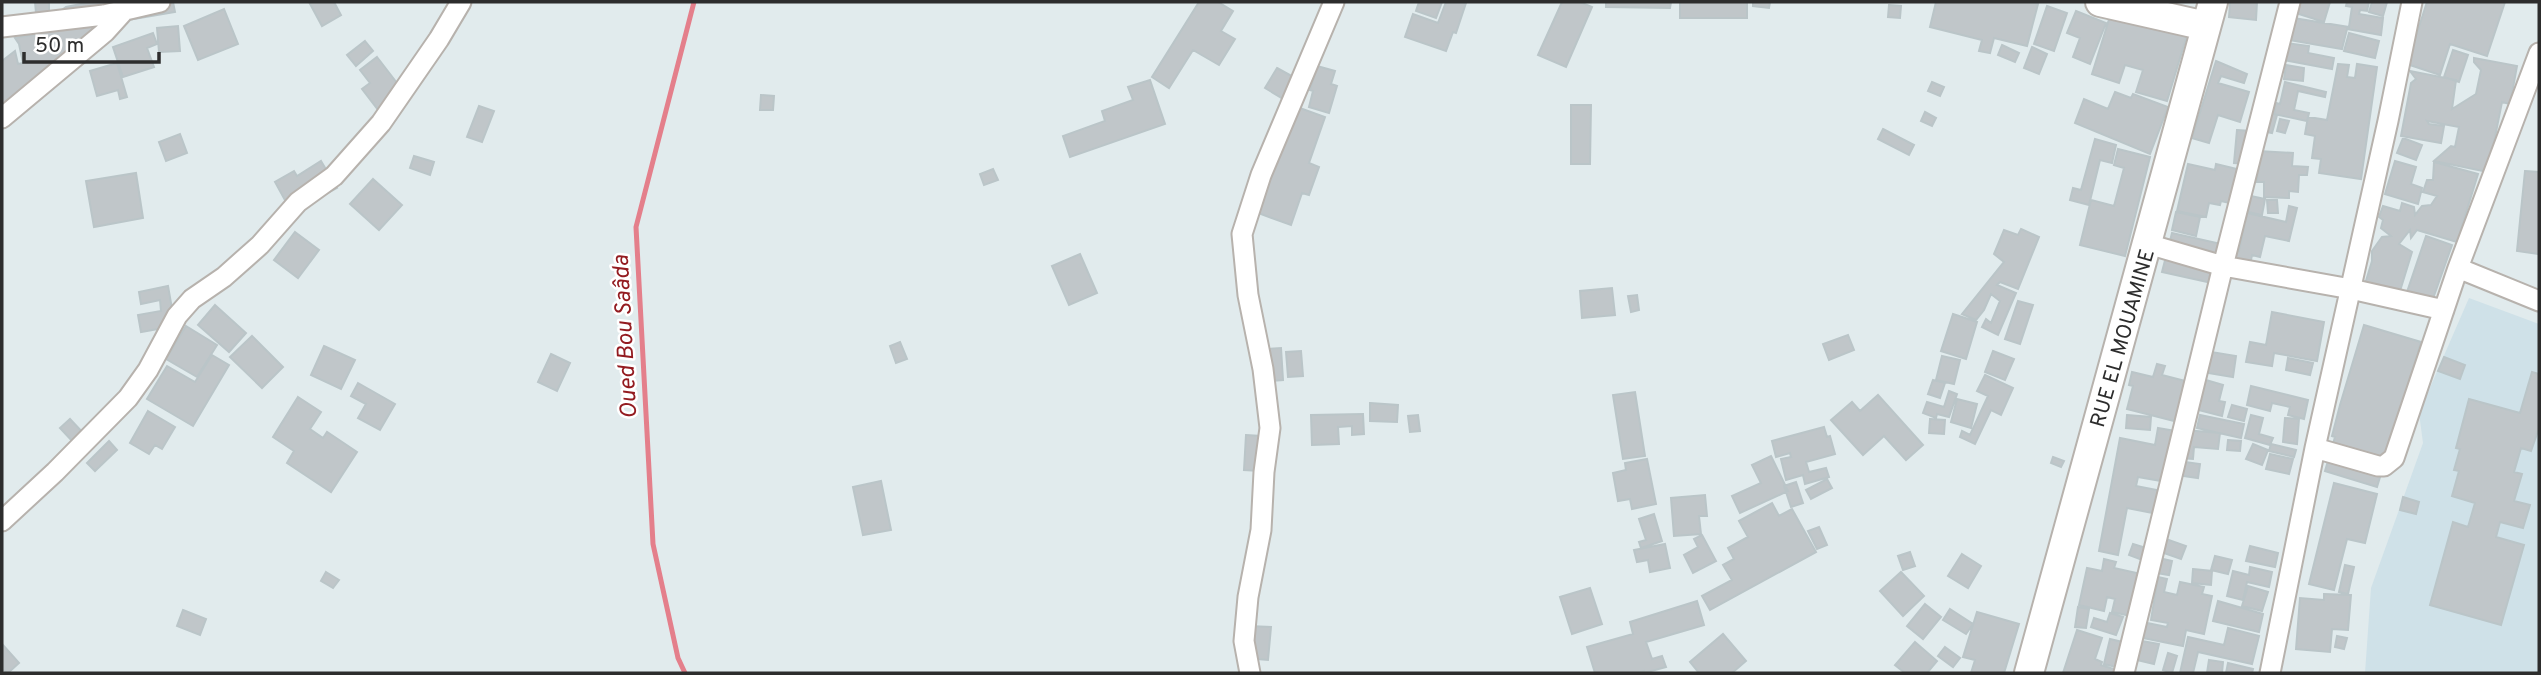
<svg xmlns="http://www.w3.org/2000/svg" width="2541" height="675" font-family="Overpass,sans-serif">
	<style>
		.education { fill: #cfe1e8 }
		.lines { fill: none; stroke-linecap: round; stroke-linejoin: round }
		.stream { stroke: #e47f8b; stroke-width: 5 }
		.building { fill: #c0c6c9; stroke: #bac5c8; stroke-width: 2 }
		.street-casing { stroke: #b7b2ad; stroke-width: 23 }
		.secondary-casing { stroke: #b7b2ad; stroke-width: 32 }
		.street { stroke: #fff; stroke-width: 19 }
		.secondary { stroke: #fff; stroke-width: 28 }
		.labels { text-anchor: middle; stroke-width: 5; stroke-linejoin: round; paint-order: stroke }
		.street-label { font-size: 21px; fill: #2d2d2d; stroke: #fff }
		.water-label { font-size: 23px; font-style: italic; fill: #931b20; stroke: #fff }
	</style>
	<rect width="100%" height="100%" fill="#e1ebed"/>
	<!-- education -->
	<path class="education" d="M2469 298 2539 324V673H2365L2371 588 2423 443 2419 413Z"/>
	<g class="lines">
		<!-- stream -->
		<path class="stream" d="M685 673 678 658 653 544 636 227 694 2"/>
	</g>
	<!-- building -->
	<path class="building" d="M35 2H49V12L36 13Z
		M91 2H173L175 12 93 26 98 49 2 122V61L15 51 18 64 23 63 19 44 15 38 49 32 43 24 66 7Z
		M309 2H334L341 15 322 26Z
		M1199 2H1218L1233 11 1221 31 1235 39 1219 65 1193 50 1169 88 1152 77Z
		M1419 2H1442L1436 18 1416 11Z
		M1446 2 1466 3 1456 33 1453 32 1446 51 1405 37 1413 14 1438 23Z
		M1562 2H1580L1592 7 1566 67 1538 55Z
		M1606 2H1671L1670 8 1606 7Z
		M1680 2H1747V18H1680Z
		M1753 2H1770L1769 8 1753 6Z
		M1936 2H2030L2038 4 2027 46 1994 38 1990 53 1979 51 1982 40 1930 27Z
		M2230 2H2257L2256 20 2229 17Z
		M2300 2H2330L2324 22 2296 13Z
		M2347 2H2369L2367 11 2360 10 2359 14 2383 18 2381 35 2347 29 2342 49 2289 40 2293 18 2349 27 2352 7 2346 6Z
		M2372 2H2387L2383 16 2369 12Z
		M2427 2H2505L2487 56 2450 44 2440 75 2407 64Z
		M1889 5 1901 6 1900 18 1888 17Z
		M2047 6 2067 13 2054 51 2034 44Z
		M224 9 238 44 198 60 184 26Z
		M2076 11 2106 23 2090 64 2073 57 2080 38 2067 33Z
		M2111 13 2187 35 2167 101 2136 92 2143 70 2125 65 2119 83 2092 74Z
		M178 26 180 51 159 52 157 28Z
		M153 33 157 44 147 48 154 67 123 77 113 47Z
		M2349 33 2379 41 2375 58 2344 51Z
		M365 41 373 51 356 66 347 55Z
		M2286 43 2309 46 2308 53 2334 58 2332 69 2283 60Z
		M2002 45 2019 53 2015 62 1998 55Z
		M2032 47 2047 54 2039 74 2024 68Z
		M2453 50 2468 55 2459 82 2444 77Z
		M377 57 407 96 382 115 362 89 370 83 360 70Z
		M2474 58 2517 66 2510 104 2502 102 2488 172 2434 161 2451 146 2455 147 2459 127 2427 121 2429 124 2444 126 2441 143 2401 136 2411 83 2416 79 2410 71 2456 80 2452 109 2476 94 2481 70 2474 62Z
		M2216 61 2247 74 2244 83 2221 76 2218 83 2249 92 2240 122 2218 115 2209 143 2192 138Z
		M117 63 127 97 120 99 118 90 97 96 90 71Z
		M2338 64 2349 65 2347 77 2355 78 2357 64 2377 67 2361 179 2319 173 2321 159 2312 158 2315 136 2305 134 2308 117 2327 120Z
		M2286 65 2304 68 2303 81 2284 79Z
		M1317 66 1335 71 1331 84 1337 86 1329 113 1309 107 1313 91 1310 90Z
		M1277 68 1297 79 1285 100 1265 88Z
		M1150 80 1165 124 1070 157 1063 136 1105 121 1102 111 1133 100 1128 87Z
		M1932 82 1944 87 1940 96 1928 91Z
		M2285 82 2326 92 2325 97 2298 91 2294 110 2309 113 2307 121 2274 114 2276 103 2280 104Z
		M2115 92 2131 98 2133 94 2168 107 2150 154 2075 123 2084 99 2108 109Z
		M761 95 774 96 773 110H760Z
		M1571 105H1591L1590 164H1571Z
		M479 106 494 111 482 142 467 137Z
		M1297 107 1325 117 1309 163 1319 167 1309 195 1302 193 1291 225 1258 213Z
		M1925 112 1936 118 1932 126 1921 121Z
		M2267 112 2277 115 2272 133 2262 131Z
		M2280 119 2289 121 2285 133 2277 131Z
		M1883 129 1914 145 1909 155 1878 139Z
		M2237 130 2251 131 2247 164 2234 163Z
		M180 134 187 153 166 161 159 142Z
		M2403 138 2422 145 2416 160 2397 153Z
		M2095 139 2116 145 2112 163 2100 160 2089 205 2070 200 2073 188 2081 190Z
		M2118 149 2150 157 2125 256 2080 245 2091 200 2114 206 2124 168 2114 165Z
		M2258 151 2293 153 2292 166 2308 167 2307 175H2299L2298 192 2289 191V198L2264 197V182H2257Z
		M414 156 434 162 430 175 410 168Z
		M321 161 337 188 292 213 275 182 294 171 297 176Z
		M2395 161 2416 167 2411 184 2422 188 2418 204 2385 194Z
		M2434 162 2478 174 2457 242 2417 230 2411 238 2410 230 2399 244 2412 252 2396 304 2362 294 2372 261V251L2382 237 2391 236 2381 228 2383 220 2379 217 2383 206 2400 211 2402 203 2414 207 2415 215 2422 206 2431 205 2437 196 2423 192 2427 180H2433Z
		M2188 164 2215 170 2216 164 2241 170 2234 204 2221 201 2220 205 2209 203 2206 217 2177 211Z
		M993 169 998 180 984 185 980 174Z
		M2525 171 2539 172V254L2517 251Z
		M136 173 143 218 94 227 86 181Z
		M373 179 402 205 379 230 350 204Z
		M2251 196 2265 199 2262 215 2248 212Z
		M2267 200H2277L2278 213H2268Z
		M2289 206 2297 208 2289 241 2265 236 2260 257 2252 255 2249 270 2225 265 2228 249 2239 251 2247 213 2286 222Z
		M2176 212 2200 217 2196 236 2172 230Z
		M2021 229 2039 237 2018 289 2000 282 1997 285 2016 293 1998 335 1982 327 1986 319 1991 323 2000 301 1991 294 1984 310 1976 320 1962 314 2004 262 1994 254 2004 230 2018 235Z
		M295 232 319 250 298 278 274 260Z
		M2172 233 2221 244 2212 283 2162 272Z
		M2426 236 2452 245 2430 307 2405 298Z
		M1080 254 1097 293 1069 305 1052 266Z
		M168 286 175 326 141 332 138 315 161 311 160 300 141 304 139 292Z
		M1612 288 1615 315 1582 318 1580 291Z
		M1637 295 1639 310 1631 312 1628 296Z
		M2018 301 2033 305 2020 344 2005 339Z
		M215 305 246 333 229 352 198 325Z
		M2272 312 2324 322 2317 361 2274 353 2272 366 2246 362 2250 342 2266 345Z
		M1953 314 1977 322 1966 359 1941 351Z
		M2364 325 2421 342 2377 487 2325 471 2335 437 2332 436 2340 405Z
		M186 326 217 345 197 377 166 359Z
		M1848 335 1854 350 1829 360 1823 344Z
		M252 336 283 367 262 388 230 357Z
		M900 342 907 359 896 363 890 346Z
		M324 346 355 360 341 389 311 375Z
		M1281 348 1283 380 1258 382 1255 350Z
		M1301 351 1303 376 1288 377 1286 352Z
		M1993 351 2014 359 2005 380 1985 372Z
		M2205 351 2236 356 2233 377 2202 372Z
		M551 354 570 363 557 391 538 382Z
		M212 355 229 365 193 426 147 399 167 366 195 382Z
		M1942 356 1960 360 1954 384 1936 380Z
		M2444 357 2465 365 2460 379 2438 371Z
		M2288 358 2313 363 2310 375 2286 370Z
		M2157 364 2165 366 2162 375 2189 382 2178 422 2127 409 2133 386 2129 385 2132 372 2153 377Z
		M2532 372 2539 374V428L2531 451 2521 448 2514 472 2522 474 2514 501 2530 505 2523 528 2500 522 2496 537 2524 545 2501 625 2430 605 2453 522 2468 527 2475 503 2452 496 2459 471 2454 470 2460 449 2456 448 2469 399 2520 413Z
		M1985 375 2013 388 2001 415 1991 410 1975 444 1960 437 1962 431 1970 435 1988 396 1977 391Z
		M2199 378 2223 385 2219 401 2225 402 2222 416 2191 408Z
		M1933 380 1945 383 1940 398 1928 394Z
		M358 383 395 404 380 430 358 418 366 404 351 396Z
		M2251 386 2308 400 2304 419 2288 415 2290 407 2272 403 2270 411 2247 405Z
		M1949 391 1957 394 1949 417 1937 414 1936 418 1923 413 1927 402 1944 407Z
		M1635 392 1645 456 1623 459 1613 395Z
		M1878 395 1923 445 1906 460 1884 436 1863 455 1831 420 1852 402 1860 411Z
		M298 397 321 412 310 429 323 438 327 432 357 452 331 492 287 463 294 451 273 437Z
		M1957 399 1977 404 1971 428 1951 422Z
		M1370 403 1398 405 1397 422 1370 421Z
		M2232 405 2247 409 2244 421 2228 417Z
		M148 411 175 427 162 449 155 445 149 454 130 443Z
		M1363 414 1364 434 1352 435V426L1338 427 1339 444 1312 445 1311 415Z
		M1418 415 1420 431 1410 432 1408 416Z
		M2127 415 2151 417 2150 430 2126 428Z
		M2200 415 2244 424 2241 438 2197 428Z
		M2251 415 2263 418 2259 434 2273 438 2270 445 2245 438Z
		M2285 418 2299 419 2297 444 2283 442Z
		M70 419 85 435 75 444 60 428Z
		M1930 419 1945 420 1944 434 1929 433Z
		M1824 427 1827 437 1830 436 1835 454 1806 462 1809 472 1826 468 1829 477 1805 484 1803 475 1786 480 1781 459 1791 457 1790 453 1776 457 1772 441Z
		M2158 428 2176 431 2167 482 2138 477 2136 486 2162 491 2158 514 2127 508 2118 555 2099 551 2120 438 2155 445Z
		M2184 430 2220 433 2218 449 2194 447 2193 459 2181 458Z
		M1246 435 1261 436 1260 471 1244 470Z
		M2228 440 2241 441 2240 451 2227 450Z
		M109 441 117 450 95 471 87 463Z
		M2253 444 2268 450 2262 465 2246 459Z
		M2271 444 2296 450 2294 457 2269 451Z
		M2270 454 2293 459 2289 474 2266 469Z
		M1771 456 1788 491 1740 513 1732 496 1761 483 1752 465Z
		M2053 457 2064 461 2061 467 2051 463Z
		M1647 459 1656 504 1632 509 1630 499 1618 501 1613 473 1626 470 1625 463Z
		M2178 461 2200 464 2198 478 2176 475Z
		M1827 479 1832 488 1811 499 1806 490Z
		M881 481 891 530 863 535 853 487Z
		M1796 482 1803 503 1791 507 1784 486Z
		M2334 483 2377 494 2365 543 2347 539 2334 590 2309 584Z
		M1705 495 1707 516H1699L1701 534 1674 536 1671 498Z
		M2403 497 2419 502 2416 514 2400 510Z
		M1772 503 1779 516 1792 509 1816 552 1710 610 1702 596 1732 580 1723 565 1734 559 1728 548 1748 537 1739 521Z
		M1654 514 1662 541 1641 548 1639 542 1646 540 1639 519Z
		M1819 527 1827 545 1817 549 1808 531Z
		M1702 535 1716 561 1693 573 1684 555 1698 547 1694 539Z
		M2163 538 2186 546 2181 559 2158 551Z
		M1665 544 1670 568 1650 572 1648 560 1637 562 1634 550Z
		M2133 544 2149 549 2145 561 2129 555Z
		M2250 546 2278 553 2275 567 2246 561Z
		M1910 552 1915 566 1903 570 1898 556Z
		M1962 554 1981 566 1968 588 1948 576Z
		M2215 556 2232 560 2228 574 2211 570Z
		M2159 558 2172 561 2169 575 2156 573Z
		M2104 559 2116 562 2114 568 2141 574 2131 616 2112 612 2115 599 2107 597 2104 611 2079 605 2087 568 2102 571Z
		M2345 565 2354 567 2348 594 2339 592Z
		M2250 567 2272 572 2269 587 2247 582 2243 600 2227 596 2233 571 2249 575Z
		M2193 569 2212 571 2211 585 2192 583Z
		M326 572 339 580 333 588 321 581Z
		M1901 572 1924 596 1903 616 1880 591Z
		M2158 577 2167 579 2164 592 2177 595 2180 582 2204 587 2202 594 2212 596 2204 634 2186 630 2183 646 2138 637 2142 622 2167 627 2168 623 2151 620Z
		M2248 586 2268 592 2262 611 2242 606Z
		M1590 588 1602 624 1572 634 1560 597Z
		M2324 594 2351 595 2348 630 2332 629 2330 652 2296 649 2300 598 2324 600Z
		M1697 601 1704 625 1646 642 1652 659 1662 656 1666 667 1644 673V671L1636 673H1595L1587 647 1633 634 1630 622Z
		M2218 601 2263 614 2259 632 2213 621Z
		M1925 604 1941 617 1923 639 1907 626Z
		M2078 607 2089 609 2086 628 2075 627Z
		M1950 609 1973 624 1966 634 1943 620Z
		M183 610 206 619 200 635 177 626Z
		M1977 612 2019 624 2004 673H1971L1975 660 1963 657Z
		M2110 613 2123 617 2116 635 2091 627 2094 618 2107 622Z
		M1248 626 1271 627 1268 660 1245 658Z
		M2228 628 2259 636 2252 664 2198 652 2193 673H2180L2188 637 2224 645Z
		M2077 630 2102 638 2095 659 2102 662 2101 665 2120 671 2119 673H2063Z
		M1723 634 1746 661 1732 673H1699L1690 662Z
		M2337 636 2347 638 2344 649 2335 647Z
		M2110 639 2127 643 2120 668 2104 664Z
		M2142 641 2159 644 2154 664 2137 660Z
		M1915 642 1937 661 1927 673H1905L1895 665Z
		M2 644 19 663 8 673 2 669Z
		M1945 647 1960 658 1953 667 1938 656Z
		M2168 653 2177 656 2172 673 2163 670Z
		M2209 660 2223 662 2222 673H2197H2207Z
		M2228 663 2253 669 2252 673H2226Z"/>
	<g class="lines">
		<defs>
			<path id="street" d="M2 27 104 15 160 2
				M2 118 105 32 124 11
				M2148 244 2223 266 2351 289 2444 310
				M2458 268 2539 301
				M2315 448 2378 466H2384L2394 458 2458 268 2539 53
				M2 521 55 472 128 398 148 370 177 316 192 299 224 277 260 245 298 202 334 176 381 123 439 39 461 2
				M1250 673 1244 641 1248 597 1261 530 1264 472 1270 428 1263 369 1248 295 1242 234 1261 175 1334 2
				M2124 673 2223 266 2290 2
				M2270 673 2315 448 2388 121 2412 2"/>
			<path id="secondary" d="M2100 2 2206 26
				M2029 673 2213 2"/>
		</defs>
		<!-- street casing -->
		<use href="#street" class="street-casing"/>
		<!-- secondary casing -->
		<use href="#secondary" class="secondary-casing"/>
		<!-- street -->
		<use href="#street" class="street"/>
		<!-- secondary -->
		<use href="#secondary" class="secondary"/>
	</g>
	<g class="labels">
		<!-- street labels -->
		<g class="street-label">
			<text transform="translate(2122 338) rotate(-74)" y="7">RUE EL MOUAMINE</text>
		</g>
		<!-- water labels -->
		<g class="water-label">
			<text transform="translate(624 337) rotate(-93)" y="8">Oued Bou Saâda</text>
		</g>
	</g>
	<!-- border -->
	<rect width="2541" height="675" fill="none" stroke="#2d2d2d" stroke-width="7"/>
	<!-- scale -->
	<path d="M24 52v10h135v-10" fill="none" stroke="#2d2d2d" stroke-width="3.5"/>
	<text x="35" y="52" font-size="21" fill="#2d2d2d" stroke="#ffffff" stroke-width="5" paint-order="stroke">50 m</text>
</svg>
